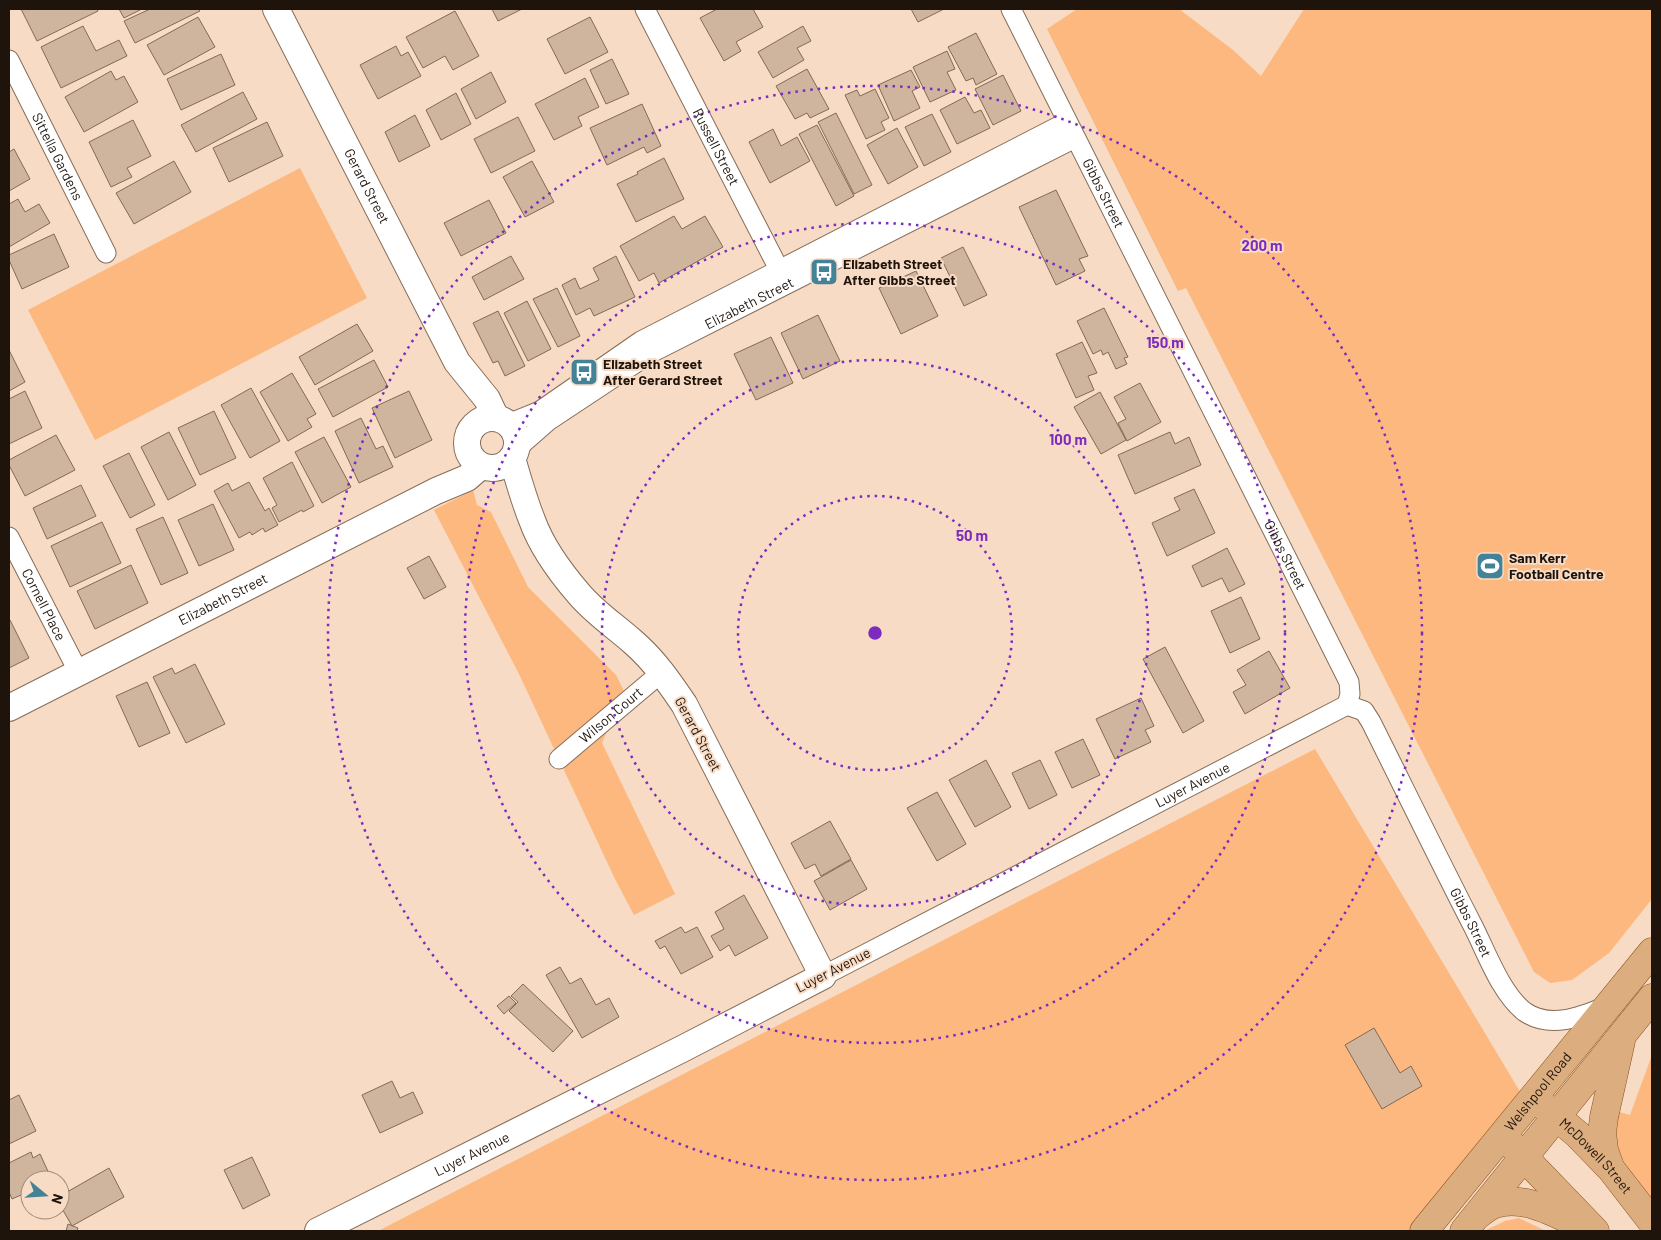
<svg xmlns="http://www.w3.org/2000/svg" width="1661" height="1240" font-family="Barlow,sans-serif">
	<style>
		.green { fill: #fcb87f }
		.building { fill: #d0b59e; stroke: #836955 }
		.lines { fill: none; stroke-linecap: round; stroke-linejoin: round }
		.street-casing { stroke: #866d58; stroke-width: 21 }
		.secondary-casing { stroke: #866d58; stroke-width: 28 }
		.primary-casing { stroke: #8b5420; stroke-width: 29 }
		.street { stroke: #fff; stroke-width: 19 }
		.secondary { stroke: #fff; stroke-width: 26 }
		.primary { stroke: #dcad7f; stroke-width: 28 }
		.ring { fill: none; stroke: #7b2cbf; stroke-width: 2.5; stroke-dasharray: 2.5 5 }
		.labels { text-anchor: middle; stroke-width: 4; stroke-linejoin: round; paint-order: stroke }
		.street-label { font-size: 14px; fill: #1e140c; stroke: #f8dbc4 }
		.poi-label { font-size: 14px; font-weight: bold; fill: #1e140c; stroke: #f8dbc4; text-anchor: start }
		.centre { fill: #7b2cbf; stroke: #f8dbc4; stroke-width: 2.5 }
		.ring-label { font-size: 15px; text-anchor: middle; font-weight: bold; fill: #7b2cbf; stroke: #f8dbc4; stroke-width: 4; stroke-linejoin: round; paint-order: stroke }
	</style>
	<rect width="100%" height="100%" fill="#f8dbc4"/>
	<!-- green -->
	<path class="green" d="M1077 9H1179L1233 50 1261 76 1304 9H1652V899L1609 953 1572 980 1550 983 1534 972 1186 288 1178 291 1047 29Z
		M300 168 367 298 95 440 28 310Z
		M473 490 477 505 491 512 528 587 616 675 624 691 602 743 675 894 634 915 615 879 519 674 434 510Z
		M1315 749 1522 1095 1413 1231H378Z
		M1652 1055V1206L1622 1161 1613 1140 1616 1111 1630 1115Z
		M1519 1218 1546 1231H1484L1505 1221Z"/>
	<!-- building -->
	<path class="building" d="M21 9H97L98 11 37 41Z
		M119 9H142L124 18Z
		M150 9H198L200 11 135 43 124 21Z
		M492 9H522L498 21Z
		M717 9H753L763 27 736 42 741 51 724 61 700 18Z
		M911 9H944L918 22Z
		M455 11 479 56 453 70 445 56 423 68 406 37Z
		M198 17 215 47 164 75 147 45Z
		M590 17 608 52 565 74 547 39Z
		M83 26 96 51 119 40 127 56 61 88 41 47Z
		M803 26 811 41 797 48 804 60 773 78 758 52Z
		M976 33 997 74 976 85 973 78 966 81 948 47Z
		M396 46 401 56 408 52 421 76 378 99 360 65Z
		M947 51 955 69 947 72 956 90 930 102 913 67Z
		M221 54 235 85 181 110 167 79Z
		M612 59 629 94 606 104 590 70Z
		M807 69 829 109 810 118 807 113 795 119 776 86Z
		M911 70 920 87 912 91 920 108 894 121 878 85Z
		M111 71 116 80 124 76 138 102 84 132 65 97Z
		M491 72 506 102 476 119 461 89Z
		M1003 75 1021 111 993 125 975 89Z
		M585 78 599 107 578 117 582 126 554 140 535 104Z
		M875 89 889 118 881 122 885 130 866 139 845 95 857 90 860 96Z
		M243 92 257 119 196 152 181 125Z
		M456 93 471 124 441 140 426 110Z
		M965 97 974 113 981 110 990 128 957 144 940 110Z
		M642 104 661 146 647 153 644 147 607 165 590 128Z
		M836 113 872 185 854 194 818 122Z
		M932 114 951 152 924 166 905 127Z
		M415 115 430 146 399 162 385 132Z
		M518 117 535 151 491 173 474 139Z
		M133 120 151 156 127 168 132 177 111 187 89 142Z
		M267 122 283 156 229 182 213 148Z
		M817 125 854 196 836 206 799 134Z
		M897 128 918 167 888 184 867 145Z
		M773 129 781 146 797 137 810 161 770 183 749 142Z
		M14 149 30 179 9 191V152Z
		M664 158 684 199 636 222 617 184 638 174 637 172Z
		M174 161 191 192 134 224 116 193Z
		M532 161 554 202 525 217 503 177Z
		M1056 190 1088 256 1079 259 1085 271 1056 285 1019 207Z
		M18 199 25 212 39 204 50 223 9 247V204Z
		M489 200 506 233 461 256 444 223Z
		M674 216 682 229 705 216 723 247 659 283 654 273 639 281 620 246Z
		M54 234 69 267 22 289 9 260V255Z
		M963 247 987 295 964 306 941 258Z
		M511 256 524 279 484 300 472 277Z
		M616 256 635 297 594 316 590 308 576 315 562 285 575 278 580 289 599 280 593 268Z
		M916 271 938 316 901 334 879 288Z
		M557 288 580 336 558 347 533 299Z
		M527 301 551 349 528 361 504 313Z
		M1104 308 1128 357 1124 358 1127 364 1116 369 1108 352 1103 355 1101 350 1093 354 1077 321Z
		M498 311 525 366 505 376 498 361 493 363 473 323Z
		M818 315 840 361 803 379 781 333Z
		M357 324 373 351 315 385 299 357Z
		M771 337 793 383 756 400 734 354Z
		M1082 342 1097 373 1088 376 1094 390 1076 398 1056 354Z
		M9 350 25 382 9 391Z
		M374 360 388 387 333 417 318 389Z
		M292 373 316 414 307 419 312 427 288 441 260 392Z
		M1140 383 1161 422 1127 441 1118 423 1126 419 1114 397Z
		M251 388 280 441 250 458 221 405Z
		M25 391 42 428 9 444V399Z
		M409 391 432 440 395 458 372 408Z
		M1100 392 1126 440 1101 454 1074 407Z
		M214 411 236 458 200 475 178 428Z
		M361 418 376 449 383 446 393 467 359 483 335 431Z
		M169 432 196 485 168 500 141 447Z
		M1170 432 1175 444 1189 437 1201 465 1135 494 1118 455Z
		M56 435 75 470 25 496 9 465V460Z
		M324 437 351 487 322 503 295 452Z
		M129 453 155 505 130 518 103 466Z
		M292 462 314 506 303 512 302 510 279 522 272 508 277 505 263 478Z
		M249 482 265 511 269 508 278 525 265 532 263 528 252 535 250 532 239 538 214 491 228 483 232 491Z
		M81 485 96 516 47 539 33 508Z
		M1194 489 1215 533 1167 556 1152 523 1180 510 1174 498Z
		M213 504 234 550 199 566 178 520Z
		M163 517 188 573 161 585 136 529Z
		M102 522 121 563 70 587 51 546Z
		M1227 548 1245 584 1229 592 1222 578 1202 587 1192 566Z
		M429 556 446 587 424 599 407 568Z
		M131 565 148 603 95 629 77 591Z
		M1241 597 1260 639 1230 653 1211 611Z
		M10 620 29 658 9 668V621Z
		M1165 647 1204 721 1183 733 1143 659Z
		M1269 651 1290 688 1245 714 1233 692 1246 685 1237 670Z
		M195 664 225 724 186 743 153 677 172 668 175 674Z
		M147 682 170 733 139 747 116 696Z
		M1141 698 1154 726 1145 730 1151 742 1115 759 1096 719Z
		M1083 739 1100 775 1072 788 1055 752Z
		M986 760 1011 807 975 827 949 780Z
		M1040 760 1057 795 1029 809 1012 773Z
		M937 792 966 844 937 861 907 808Z
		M830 821 851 859 821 876 815 864 805 869 791 843Z
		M851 860 867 889 830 910 814 881Z
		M744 895 768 938 735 956 729 945 720 951 711 936 724 929 715 912Z
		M681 927 685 933 697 927 713 957 681 974 665 946 660 949 655 941Z
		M560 967 570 984 581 978 596 1005 609 998 619 1017 582 1038 546 975Z
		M523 984 573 1031 553 1052 509 1011 518 1002 511 996Z
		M509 996 516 1003 504 1014 497 1006Z
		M1374 1028 1400 1073 1411 1066 1422 1086 1382 1109 1345 1045Z
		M392 1081 400 1098 413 1092 423 1113 380 1133 362 1095Z
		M19 1095 36 1131 9 1144V1100Z
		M31 1152 33 1158 40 1154 52 1180H30V1191L12 1199 9 1192V1163Z
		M252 1157 270 1195 243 1209 224 1170Z
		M109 1168 124 1197 72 1226 60 1205V1196Z
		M68 1224 78 1228 77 1231H66Z"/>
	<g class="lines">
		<defs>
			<g id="street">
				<path id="s1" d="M645 9 785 281"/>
				<path id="s2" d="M1011 9 1349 682 1350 694 1347 705"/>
				<path id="s3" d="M9 60 106 253"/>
				<path d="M508 424 540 411 641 341 1067 122"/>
				<path id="s4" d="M516 449 548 421 649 354 1075 138"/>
				<path id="s5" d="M9 537 79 673"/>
				<path id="s6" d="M1347 705 1364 711 1371 722C1405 790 1439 860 1474 928 1487 954 1502 995 1525 1012 1550 1029 1580 1017 1605 1007"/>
				<path id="s7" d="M559 759 662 672"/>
				<path id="s8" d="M823 976 1347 705"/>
			</g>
			<g id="secondary">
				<path id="s9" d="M276 9 457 362 487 399 496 418"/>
				<circle cx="492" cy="443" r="25"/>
				<path id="s10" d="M9 708 436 491 467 478 481 466"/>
				<path id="s11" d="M318 1231 682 1049 823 976 684 704C669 682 654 660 633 642 615 626 595 613 579 594 560 572 542 548 532 520 524 500 518 479 512 458"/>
			</g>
			<g id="primary">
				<path id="s12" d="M1544 1106 1577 1134 1611 1169 1652 1222"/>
				<path d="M1511 1144 1595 1231"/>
				<path d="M1610 1167 1604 1150 1602 1133 1604 1117 1621 1041"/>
				<path d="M1479 1214C1484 1210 1489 1206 1495 1204 1525 1194 1558 1215 1585 1227"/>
				<path id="s13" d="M1424 1231 1652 952"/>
				<path d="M1464 1231 1652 998"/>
			</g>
		</defs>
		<!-- street casing -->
		<use href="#street" class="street-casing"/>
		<!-- secondary casing -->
		<use href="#secondary" class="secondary-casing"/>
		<!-- primary casing -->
		<use href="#primary" class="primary-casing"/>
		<!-- street -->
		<use href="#street" class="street"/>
		<!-- secondary -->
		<use href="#secondary" class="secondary"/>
		<!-- primary -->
		<use href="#primary" class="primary"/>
	</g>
	<!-- distance rings -->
	<g class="ring">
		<circle cx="875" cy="633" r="137"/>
		<circle cx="875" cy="633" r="273"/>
		<circle cx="875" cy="633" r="410"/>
		<circle cx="875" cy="633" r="547"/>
	</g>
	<!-- icons -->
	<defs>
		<symbol id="bus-square" viewBox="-11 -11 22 22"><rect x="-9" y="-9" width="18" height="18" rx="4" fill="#448297" stroke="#f8dbc4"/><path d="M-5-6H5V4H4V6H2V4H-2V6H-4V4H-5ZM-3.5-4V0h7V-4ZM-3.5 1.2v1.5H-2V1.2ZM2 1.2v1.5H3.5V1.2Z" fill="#fff"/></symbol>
		<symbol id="stadium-square" viewBox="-11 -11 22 22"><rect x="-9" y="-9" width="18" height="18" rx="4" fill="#448297" stroke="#f8dbc4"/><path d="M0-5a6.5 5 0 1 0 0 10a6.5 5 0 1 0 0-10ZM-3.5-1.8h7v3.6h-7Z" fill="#fff"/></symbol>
	</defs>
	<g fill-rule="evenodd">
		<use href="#bus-square" x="808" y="256" width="32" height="32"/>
		<use href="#bus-square" x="568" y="356" width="32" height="32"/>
		<use href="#stadium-square" x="1474" y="550" width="32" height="32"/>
	</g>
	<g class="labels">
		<!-- street labels -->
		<g class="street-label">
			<text dy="5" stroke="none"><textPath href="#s1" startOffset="155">Russell Street</textPath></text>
			<text dy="5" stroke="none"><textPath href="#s3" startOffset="108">Sittella Gardens</textPath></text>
			<text dy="5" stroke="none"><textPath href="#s9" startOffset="199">Gerard Street</textPath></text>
			<text dy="5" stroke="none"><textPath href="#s2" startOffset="206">Gibbs Street</textPath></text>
			<text dy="5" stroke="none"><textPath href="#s4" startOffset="276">Elizabeth Street</textPath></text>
			<text dy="5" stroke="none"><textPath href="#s2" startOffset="611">Gibbs Street</textPath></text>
			<text dy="5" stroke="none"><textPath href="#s10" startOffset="240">Elizabeth Street</textPath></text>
			<text dy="5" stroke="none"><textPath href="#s5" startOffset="76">Cornell Place</textPath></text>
			<text dy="5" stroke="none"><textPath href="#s7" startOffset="68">Wilson Court</textPath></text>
			<text transform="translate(698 734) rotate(62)" y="5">Gerard Street</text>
			<text dy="5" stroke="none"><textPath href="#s8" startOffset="416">Luyer Avenue</textPath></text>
			<text dy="5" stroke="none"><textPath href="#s6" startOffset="255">Gibbs Street</textPath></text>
			<text transform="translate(833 970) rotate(-27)" y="5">Luyer Avenue</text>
			<text dy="5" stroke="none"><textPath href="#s13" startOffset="180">Welshpool Road</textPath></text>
			<text dy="5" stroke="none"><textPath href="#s11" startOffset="172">Luyer Avenue</textPath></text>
			<text dy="5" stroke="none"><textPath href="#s12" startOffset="72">McDowell Street</textPath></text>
		</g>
		<!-- poi labels -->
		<g class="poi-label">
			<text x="843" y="269">Elizabeth Street<tspan x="843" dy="16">After Gibbs Street</tspan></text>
			<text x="603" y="369">Elizabeth Street<tspan x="603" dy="16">After Gerard Street</tspan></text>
			<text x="1509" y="563">Sam Kerr<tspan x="1509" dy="16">Football Centre</tspan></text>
		</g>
	</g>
	<circle cx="875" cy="633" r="8" class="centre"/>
	<g class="ring-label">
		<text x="1262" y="251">200 m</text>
		<text x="1165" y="348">150 m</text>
		<text x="1068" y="445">100 m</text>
		<text x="972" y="541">50 m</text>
	</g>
	<!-- border -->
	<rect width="1661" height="1240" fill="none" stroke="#1e140c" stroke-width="20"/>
	<!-- north arrow -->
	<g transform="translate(45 1195) rotate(108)"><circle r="24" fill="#f8dbc4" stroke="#a18b7a"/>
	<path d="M0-4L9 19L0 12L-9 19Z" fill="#448297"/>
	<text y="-8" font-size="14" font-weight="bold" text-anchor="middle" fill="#1e140c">N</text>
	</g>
</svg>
